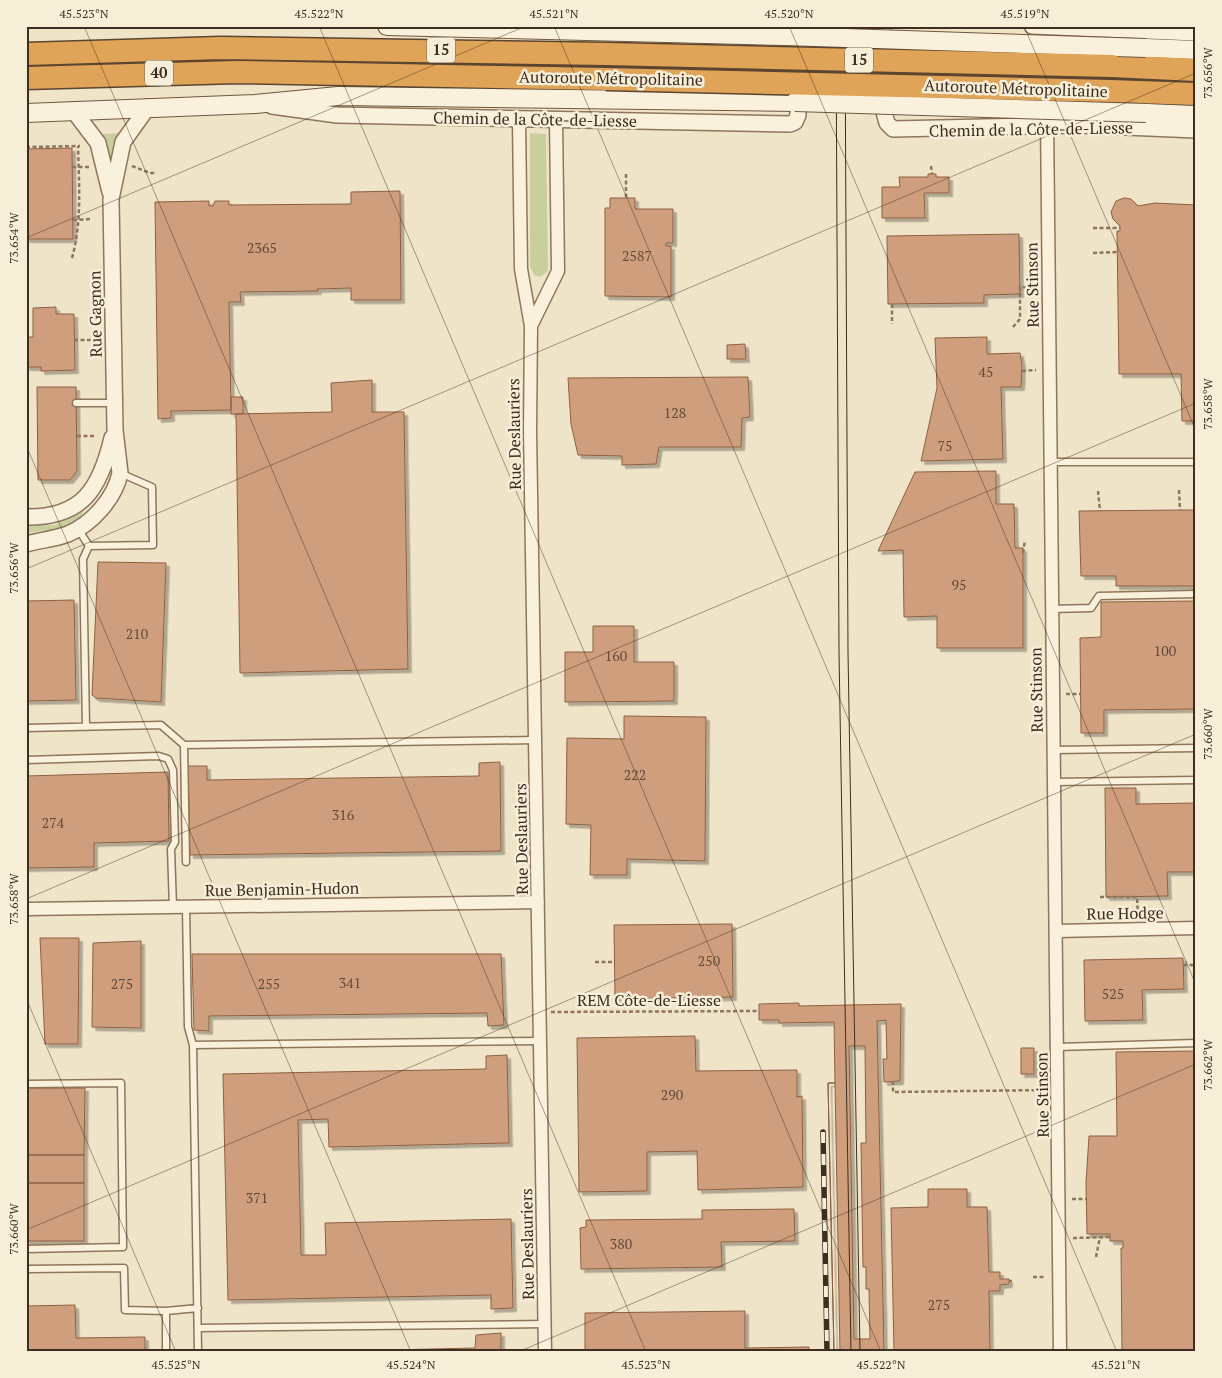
<svg xmlns="http://www.w3.org/2000/svg" width="1222" height="1378" font-family="'PT Serif',serif">
	<style>
		.green { fill: #c9cf9b }
		.building { fill: #cf9f7d; stroke: #8d5f41; fill-rule: evenodd; filter: url(#shadow) }
		.lines { fill: none; stroke-linecap: round; stroke-linejoin: round }
		.service-casing { stroke: #8d765c; stroke-width: 9 }
		.minor-casing { stroke: #8d765c; stroke-width: 15 }
		.tertiary-casing { stroke: #8d765c; stroke-width: 18 }
		.secondary-casing { stroke: #6f573f; stroke-width: 20 }
		.motorway-casing { stroke: #5b4430; stroke-width: 25 }
		.path { stroke: #8d765c; stroke-width: 2.5; stroke-dasharray: 4 2.5; stroke-linecap: butt }
		.service { stroke: #faf1dc; stroke-width: 6 }
		.minor { stroke: #faf1dc; stroke-width: 12 }
		.tertiary { stroke: #faf1dc; stroke-width: 15 }
		.secondary { stroke: #faf1dc; stroke-width: 18 }
		.motorway { stroke: #e0a458; stroke-width: 22 }
		.tram { stroke: #3d2e20; stroke-width: 1 }
		.rail-casing { stroke: #3d2e20; stroke-width: 5.5 }
		.rail { stroke: #f7eed8; stroke-width: 4; stroke-dasharray: 11; stroke-linecap: butt }
		.secondary-bridge-casing { stroke: #6f573f; stroke-width: 20; stroke-linecap: butt }
		.motorway-bridge-casing { stroke: #5b4430; stroke-width: 25; stroke-linecap: butt }
		.secondary-bridge { stroke: #faf1dc; stroke-width: 18 }
		.motorway-bridge { stroke: #e0a458; stroke-width: 22 }
		.ticks { fill: none; stroke: #3d2e20; stroke-width: 1; stroke-opacity: 0.45 }
		.labels { text-anchor: middle; stroke-width: 5; stroke-linejoin: round; paint-order: stroke }
		.number-label { font-size: 14px; fill: #624a37 }
		.shield { fill: #f7eed8; stroke: #756857; stroke-width: 1 }
		.shield-label { font-size: 15px; font-weight: bold; fill: #3d2e20 }
		.street-label { font-size: 16px; fill: #3d2e20; stroke: #f7eed8 }
		.neatline { fill: none; stroke: #3d2e20; stroke-width: 2 }
		.ticks-label { font-size: 12px; text-anchor: middle; fill: #3d2e20 }
	</style>
	<defs>
		<filter id="shadow"><feDropShadow dx="3.5" dy="3.5" stdDeviation="0" flood-color="#0004"/></filter>
	</defs>
	<rect width="100%" height="100%" fill="#f0e4c8"/>
	<!-- green -->
	<path class="green" d="M119 133 112 156 110 157 102 134Z
		M530 133 546 134V138L548 268 547 272 540 277 534 275 530 267Z
		M84 511C77 529 43 530 26 533V526L55 525Z"/>
	<!-- building -->
	<path class="building" d="M72 148 73 239H26V149Z
		M928 174H936V177H949V193H924L925 218H882V187H900L899 177H928Z
		M400 191 401 300H351V288L317 289 318 291 240 292 241 302H229L231 410 171 411V418L158 419 155 202 209 201V206H213L215 201H229V205L351 204V192Z
		M610 198H635V209H673V243H666V246H671V297L605 296V208H610Z
		M1124 198 1131 199 1138 206 1155 203 1196 205V421H1182L1181 374H1119L1117 231H1120V226L1113 219 1111 212 1116 201Z
		M1019 234 1020 294 984 295V303L888 304 887 236Z
		M56 307V314H74L75 370 41 371V367H26V337H33V308Z
		M987 337V354L1020 353 1022 365 1021 387H1001L1003 459 921 461 937 388 935 338Z
		M745 344 746 359H727V345Z
		M748 377 750 417 742 418 741 447H659L656 464 622 465V456L578 455 571 424 568 378Z
		M372 380V412H404L408 669 240 673 236 414 332 412 331 383Z
		M37 387H76L77 471 70 480H38Z
		M231 397H243V414H231Z
		M996 471V504H1014L1015 548H1023V648H937V616L904 617 903 550 878 551 915 472Z
		M1180 510H1196V586H1116V576H1081L1079 511Z
		M98 562 166 563 161 702 96 698 92 695Z
		M74 600 76 700 26 701V601Z
		M1196 601V709L1104 710V733H1081L1080 638 1101 637V602Z
		M593 626H634V662H674V701L565 702V652H593Z
		M624 716 706 717 705 861 627 859V875H590L591 825 566 824 567 738 624 739Z
		M500 762 501 851 190 855 188 766H207V780L479 776V763Z
		M168 772 169 841 94 843V867L26 868V776Z
		M1105 788H1136V804L1196 803V872H1167L1168 896 1106 897Z
		M732 924 733 997 615 999 614 925Z
		M40 938H79L78 1044H45Z
		M141 941V1028L92 1027 93 943Z
		M192 954H501L504 1025 488 1026 487 1013 209 1016V1031L194 1030Z
		M1183 958 1184 989 1142 990 1143 1020 1085 1021 1084 960Z
		M799 1003V1006L901 1004 900 1081 884 1082 883 1059H887L886 1020 877 1021 884 1352H834L828 1083H835L834 1022 779 1023V1020H759V1004ZM849 1046H865L866 1143H861L863 1267H866V1289H869L870 1339H854Z
		M695 1036 696 1071 797 1070V1097L802 1096 803 1187 698 1190 697 1151 647 1152V1191L579 1192 577 1038Z
		M1021 1048H1034V1074H1021Z
		M1196 1051V1352H1122L1121 1248H1123V1241H1110V1234H1087L1086 1183 1089 1136H1117L1116 1052Z
		M507 1055 509 1143 329 1147 328 1119 298 1120 301 1255H326L325 1223 511 1219 513 1308 491 1309V1295L228 1300 223 1074 486 1069V1056Z
		M828 1083H835L840 1352H834Z
		M26 1088H85L84 1155H26Z
		M26 1155H84V1183H26Z
		M26 1183H84V1241H26Z
		M928 1189H967V1207H987L989 1272H1000V1279H1009V1284L1000 1285V1291H989L990 1352H894L891 1208 928 1207Z
		M794 1209 795 1241 721 1242 722 1267 581 1269 580 1228 586 1227V1220L702 1219V1210Z
		M75 1305 76 1338 145 1337V1352H26V1306Z
		M745 1311V1348L809 1347V1352H585V1313Z
		M501 1333V1352H302L475 1348 476 1335Z"/>
	<g class="lines">
		<defs>
			<path id="service" d="M76 403H114
				M1050 462H1196
				M78 529 89 546 83 559 86 727
				M89 546 153 545 152 487 120 473
				M1051 609 1091 608 1099 596 1196 594
				M26 728 161 725 184 745
				M1053 750 1196 748
				M26 760 159 756 168 759 173 770 175 842 171 849 173 907
				M1053 782 1196 780
				M186 862 184 745 535 740
				M186 906 188 1027 193 1045 198 1352
				M193 1045 540 1041
				M1057 1047 1196 1043
				M26 1084 121 1083 123 1247 26 1249
				M26 1269 124 1268 125 1310 166 1311V1352
				M166 1311 198 1308
				M198 1328 545 1324"/>
			<path id="minor" d="M1047 117 1060 1352
				M519 120 521 269 531 326 530 431 545 1352
				M531 326 558 271 556 121
				M26 909 538 902
				M1056 931 1196 928"/>
			<path id="tertiary" d="M883 26 884 112 887 123 893 129 1078 125 1196 130
				M1032 26 1196 33
				M272 106 337 115 790 124 795 122 798 115 799 26
				M73 110 98 143 110 192
				M26 517C83 518 100 488 112 438
				M26 544C40 540 55 539 68 534 92 524 115 498 120 473L115 430 111 199 123 142 148 107"/>
			<path id="secondary" d="M387 26 785 36
				M1146 48 1196 50
				M26 113 255 104 338 96 795 102
				M1146 113 1196 115"/>
			<path id="motorway" d="M26 54 220 48 607 54
				M1112 66 1196 70
				M26 78 237 72 606 79
				M1110 91 1196 94"/>
		</defs>
		<!-- service casing -->
		<use href="#service" class="service-casing"/>
		<!-- minor casing -->
		<use href="#minor" class="minor-casing"/>
		<!-- tertiary casing -->
		<use href="#tertiary" class="tertiary-casing"/>
		<!-- secondary casing -->
		<use href="#secondary" class="secondary-casing"/>
		<!-- motorway casing -->
		<use href="#motorway" class="motorway-casing"/>
		<!-- path -->
		<path class="path" d="M26 147 80 146
			M132 166 150 173H156
			M931 166 932 174
			M72 167H91
			M626 174V198
			M73 220 92 219
			M1093 228H1120
			M1093 253 1117 252
			M72 258C82 222 79 184 78 146
			M892 304V324
			M1013 327 1020 319V287L1035 288
			M74 340H94
			M1022 371 1036 370
			M77 436H95
			M1179 490 1180 510
			M1098 491 1100 511
			M1023 553 1025 540
			M1066 694H1081
			M1100 897H1137L1138 917
			M595 962H614
			M1183 965H1196
			M551 1012 759 1011
			M893 1081V1092L1046 1090
			M1072 1199H1086
			M1073 1238 1110 1237
			M1096 1257 1100 1237
			M1033 1277H1046
			M1009 1281H1012"/>
		<!-- service -->
		<use href="#service" class="service"/>
		<!-- minor -->
		<use href="#minor" class="minor"/>
		<!-- tertiary -->
		<use href="#tertiary" class="tertiary"/>
		<!-- secondary -->
		<use href="#secondary" class="secondary"/>
		<!-- motorway -->
		<use href="#motorway" class="motorway"/>
		<!-- tram -->
		<path class="tram" d="M836 26 839 652 851 1352
			M845 26 848 652 860 1352"/>
		<defs>
			<path id="rail" d="M823 1132 827 1352"/>
		</defs>
		<!-- rail casing -->
		<use href="#rail" class="rail-casing"/>
		<!-- rail -->
		<use href="#rail" class="rail"/>
		<defs>
			<path id="secondary-bridge" d="M785 36 1146 48
				M795 102 1146 113"/>
			<path id="motorway-bridge" d="M607 54 1112 66
				M606 79 1110 91"/>
		</defs>
		<!-- secondary-bridge casing -->
		<use href="#secondary-bridge" class="secondary-bridge-casing"/>
		<!-- motorway-bridge casing -->
		<use href="#motorway-bridge" class="motorway-bridge-casing"/>
		<!-- secondary-bridge -->
		<use href="#secondary-bridge" class="secondary-bridge"/>
		<!-- motorway-bridge -->
		<use href="#motorway-bridge" class="motorway-bridge"/>
	</g>
	<!-- ticks -->
	<path class="ticks" d="M84 26 646 1352M319 26 881 1352M554 26 1117 1352M789 26 1196 985M1024 26 1196 431M26 238 526 26M26 445 411 1352M26 569 1196 73M26 899 1196 403M26 998 176 1352M26 1230 1196 734M518 1352 1196 1064"/>
	<g class="labels">
		<!-- number labels -->
		<g class="number-label">
			<text x="262" y="253">2365</text>
			<text x="637" y="261">2587</text>
			<text x="986" y="377">45</text>
			<text x="675" y="418">128</text>
			<text x="945" y="451">75</text>
			<text x="959" y="590">95</text>
			<text x="137" y="639">210</text>
			<text x="1165" y="656">100</text>
			<text x="616" y="661">160</text>
			<text x="635" y="780">222</text>
			<text x="343" y="820">316</text>
			<text x="53" y="828">274</text>
			<text x="709" y="966">250</text>
			<text x="350" y="988">341</text>
			<text x="122" y="989">275</text>
			<text x="269" y="989">255</text>
			<text x="1113" y="999">525</text>
			<text x="672" y="1100">290</text>
			<text x="257" y="1203">371</text>
			<text x="621" y="1249">380</text>
			<text x="939" y="1310">275</text>
		</g>
		<!-- shield labels -->
		<g class="shield">
			<rect x="427" y="37.5" width="28" height="25" rx="4"/>
			<rect x="845" y="47.5" width="28" height="25" rx="4"/>
			<rect x="145" y="60.5" width="28" height="25" rx="4"/>
		</g>
		<g class="shield-label">
			<text x="441" y="55">15</text>
			<text x="859" y="65">15</text>
			<text x="159" y="78">40</text>
		</g>
		<!-- street labels -->
		<g class="street-label">
			<text transform="translate(611 78) rotate(1)" y="6">Autoroute Métropolitaine</text>
			<text transform="translate(1016 88) rotate(2)" y="6">Autoroute Métropolitaine</text>
			<text transform="translate(535 119) rotate(1)" y="6">Chemin de la Côte-de-Liesse</text>
			<text transform="translate(1031 129) rotate(-1)" y="6">Chemin de la Côte-de-Liesse</text>
			<text transform="translate(1032 285) rotate(-91)" y="6">Rue Stinson</text>
			<text transform="translate(95 314) rotate(-91)" y="6">Rue Gagnon</text>
			<text transform="translate(514 434) rotate(-91)" y="6">Rue Deslauriers</text>
			<text transform="translate(1036 690) rotate(-91)" y="6">Rue Stinson</text>
			<text transform="translate(521 839) rotate(-91)" y="6">Rue Deslauriers</text>
			<text transform="translate(282 889) rotate(-1)" y="6">Rue Benjamin-Hudon</text>
			<text transform="translate(1125 913) rotate(-1)" y="6">Rue Hodge</text>
			<text x="649" y="1006">REM Côte-de-Liesse</text>
			<text transform="translate(1042 1095) rotate(-91)" y="6">Rue Stinson</text>
			<text transform="translate(527 1244) rotate(-91)" y="6">Rue Deslauriers</text>
		</g>
	</g>
	<!-- border -->
	<rect width="1222" height="1378" fill="none" stroke="#f7eed8" stroke-width="55"/>
	<rect x="28" y="28" width="1166" height="1322" class="neatline"/>
	<g class="ticks-label">
		<text x="84" y="18">45.523°N</text>
		<text x="319" y="18">45.522°N</text>
		<text x="554" y="18">45.521°N</text>
		<text x="789" y="18">45.520°N</text>
		<text x="1025" y="18">45.519°N</text>
		<text transform="translate(1208 73) rotate(-90)" y="4">73.656°W</text>
		<text transform="translate(14 238) rotate(-90)" y="4">73.654°W</text>
		<text transform="translate(1208 404) rotate(-90)" y="4">73.658°W</text>
		<text transform="translate(14 568) rotate(-90)" y="4">73.656°W</text>
		<text transform="translate(1208 734) rotate(-90)" y="4">73.660°W</text>
		<text transform="translate(14 899) rotate(-90)" y="4">73.658°W</text>
		<text transform="translate(1208 1065) rotate(-90)" y="4">73.662°W</text>
		<text transform="translate(14 1229) rotate(-90)" y="4">73.660°W</text>
		<text x="176" y="1369">45.525°N</text>
		<text x="411" y="1369">45.524°N</text>
		<text x="646" y="1369">45.523°N</text>
		<text x="881" y="1369">45.522°N</text>
		<text x="1116" y="1369">45.521°N</text>
	</g>
</svg>
